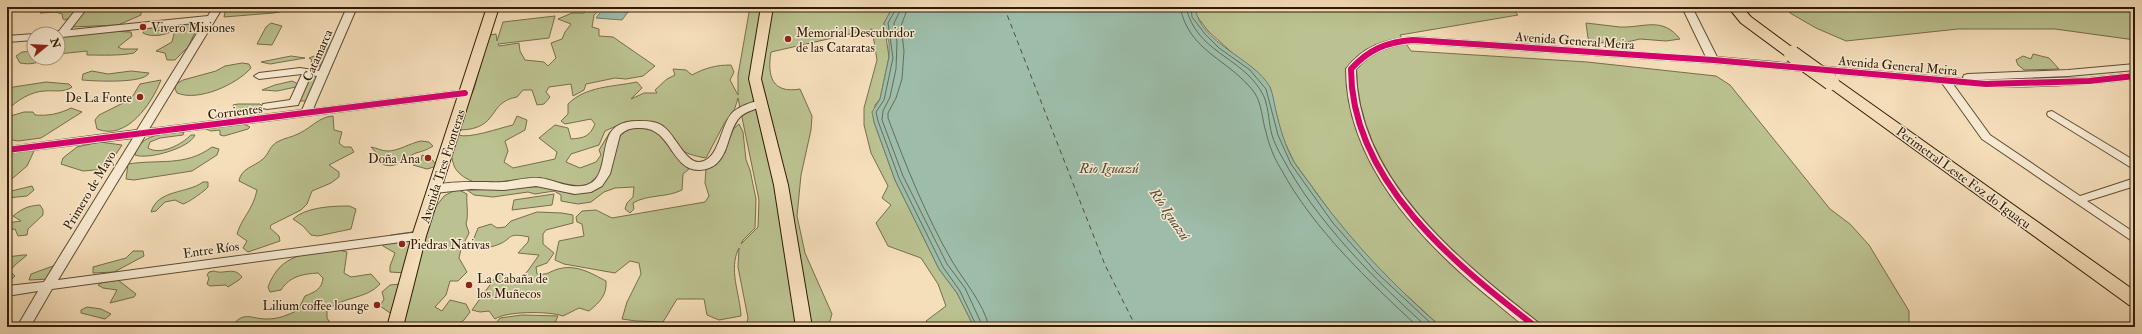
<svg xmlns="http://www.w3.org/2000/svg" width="2142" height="334" font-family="'IM FELL Double Pica',serif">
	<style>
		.green { fill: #bbc190; stroke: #766e4b }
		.water { fill: #9dbdaa; stroke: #717c68 }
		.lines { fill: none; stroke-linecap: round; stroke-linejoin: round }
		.shore { stroke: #666c58; stroke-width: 1 }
		.ferry { stroke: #514c37; stroke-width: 1; stroke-dasharray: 5 4; stroke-linecap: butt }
		.minor-casing { stroke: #614c33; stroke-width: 2 }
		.major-casing { stroke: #301b06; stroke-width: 2 }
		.highway-casing { stroke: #301b06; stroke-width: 2 }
		.minor { fill: #f8ead2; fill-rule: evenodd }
		.major { fill: #f5deba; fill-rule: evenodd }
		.highway { fill: #f5deba; fill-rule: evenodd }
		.highway-bridge-casing { stroke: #301b06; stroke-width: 18; stroke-linecap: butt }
		.highway-bridge { stroke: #f5deba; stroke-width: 16 }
		.cycleway-casing { stroke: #f8ead2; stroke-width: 8 }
		.cycleway { stroke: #d6006c; stroke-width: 6 }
		.poi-dot { fill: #8f2418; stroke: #f8ead2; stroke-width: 1.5 }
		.labels { text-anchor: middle; stroke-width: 3; stroke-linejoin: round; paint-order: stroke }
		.poi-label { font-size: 13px; fill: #301b06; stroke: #f8ead2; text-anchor: start }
		.street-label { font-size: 13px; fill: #301b06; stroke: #f8ead2 }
		.water-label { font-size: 14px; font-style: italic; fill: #514c37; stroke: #f8ead2 }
	</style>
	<rect width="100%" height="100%" fill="#f5deba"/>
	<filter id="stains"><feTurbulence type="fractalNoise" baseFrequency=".005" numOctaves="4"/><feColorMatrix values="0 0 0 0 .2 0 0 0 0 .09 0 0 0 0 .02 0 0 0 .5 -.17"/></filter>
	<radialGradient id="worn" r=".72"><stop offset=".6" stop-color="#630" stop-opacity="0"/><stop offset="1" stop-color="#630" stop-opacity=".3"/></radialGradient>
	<!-- green -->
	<path class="green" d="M65 7H81L70 18 65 20 63 19 62 14 56 12 40 13 47 9Z
		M88 7H135V10L141 11V15L118 25 71 27Z
		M226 7H308L273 13 224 17Z
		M591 7H603L594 15 592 27 599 29V36L613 37 655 66 643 76 626 79 615 78 586 84 584 90 573 96 571 84 549 87 546 92 550 97 544 104 537 105 532 90H523L517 97C487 102 500 129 460 130L462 117 474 89 489 35 496 34 497 41 503 22 555 16 549 38 498 44 499 46 519 43 520 51 525 60 544 62 548 66 556 58 551 43 562 39 565 32 571 24 558 19 572 13H584Z
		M750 7H893L884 23 889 57 880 99 875 105 874 122 895 180 939 269 957 293 974 327H933L926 321 946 306 938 284 921 258 888 246 876 223 891 205 882 198 888 186 871 153 864 125V108L877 60 872 29 771 52C767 76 772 94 800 89L812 116 811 130 801 175 797 216 805 253 832 314 828 327H746L748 318 738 267 739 248C728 269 740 294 741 316L719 320 707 315 704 299H677L663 322 636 321 622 319 627 302 641 274 639 263 630 261 615 273 564 264 555 260 559 241 584 236 582 224 577 222 576 217 582 211 596 210 612 218 705 202 709 196 705 183 706 168 725 153 732 130 739 124 743 132 746 160 750 170 756 199 755 228 743 240 741 244 758 227 759 200 738 98 734 111 725 122 706 158C681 154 672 146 661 125 638 119 626 121 605 131L599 145 571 154 566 162 580 168 596 162 601 155 599 150 610 132H613C604 160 602 195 563 185 534 186 473 196 455 168 453 164 452 158 451 153L458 135C470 139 499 128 513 125L517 116 527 120 525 130 505 141 508 151 504 162 513 168 555 159 557 152 539 138 555 125 568 128 571 139C585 138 590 136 595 124L591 119 565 124 561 121 568 114V104C586 86 612 87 637 82L642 88 631 99 644 93H657L655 90 667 79 675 75 673 69 686 70 692 75C705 68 716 65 731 65L734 72 730 80 738 95V75Z
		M1195 7H1511L1518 15 1400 35 1411 51 1587 62 1716 76 1730 85 1830 209 1850 224 1869 245 1909 311V327H1441L1380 271 1337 221 1294 162 1281 134 1270 87 1208 31 1196 15Z
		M1786 7H2135V40L2055 29H1958L1846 41 1816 28 1790 13Z
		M200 22 188 47 175 60H167L165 53 156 51 172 42 175 30C166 35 152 38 143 33L145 27 160 26 157 31 165 29 169 25Z
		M271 23 282 26 272 45 257 44 266 27Z
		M1586 23C1597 24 1609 26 1620 27 1644 28 1662 16 1680 39L1666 41 1640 39 1627 42 1594 43 1588 38Z
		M109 31 131 32 132 36 118 47 122 49H138L134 53C120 56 101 55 87 55V51L58 54V36Z
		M331 43 332 47 320 66 316 67 310 65 312 60 309 58 325 52Z
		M34 51V58H48C39 63 30 65 20 63L16 56 22 52Z
		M2033 54 2049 58 2059 69 2024 70 2018 65 2016 60 2023 56 2031 59Z
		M291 56 305 58 270 64 261 62Z
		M242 63 249 64 251 68C237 84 199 102 177 93L175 89 176 84 183 80 216 71 225 66Z
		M92 71 108 74 131 71 149 73C144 84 94 81 82 80L83 74Z
		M318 72 313 90 306 101H298L306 75Z
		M161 80C152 103 127 141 97 129L95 120 99 115 131 99 140 84Z
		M292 81 298 84 296 87 277 91 262 90 275 85Z
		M46 82 69 84 72 87C64 93 54 90 45 91 32 91 15 101 7 111V88Z
		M238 104H260L263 107V110L254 112 234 110 233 105Z
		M71 108 82 112 41 138 18 141 7 139V117L24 112H33L35 115C48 116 59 114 71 108Z
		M333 116 334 130 342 132 339 143 344 147H351L354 152 329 165 339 172V177L331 183 312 191 307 204 301 210 271 225 270 228 279 236 280 241 248 252 243 248 247 241 237 234C242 217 253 210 257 190L239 181C241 168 254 167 263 159 269 154 269 147 277 142 284 138 293 137 300 133 312 127 319 117 333 116Z
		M241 123 250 127 248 129 224 136 220 135V130L211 131 206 129 210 126Z
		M645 127 655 130 663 136 672 152 682 156 684 165 689 169 683 174 682 190C666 198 648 194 633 203L634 209 630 213 625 209 627 203 633 197 634 187 615 188 604 192 591 202 578 204 561 201V195L554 191 535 194 528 192 493 197 474 195 467 190 505 189 537 185 572 194 589 192 610 173 621 130Z
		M184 132 183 135 160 138 150 142 148 148C161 156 182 144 191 135H195C190 148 148 160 135 155 138 134 167 133 184 132Z
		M421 141 429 142 433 146C427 150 423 151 416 153 401 159 395 173 376 161L378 155 371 147C377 148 382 151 387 151 399 151 410 143 421 141Z
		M100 142 122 145 106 169 83 171 61 164 63 158 77 147Z
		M212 147 219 149 217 155 192 171 134 180 126 179 128 164C159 159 185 167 212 147Z
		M27 150 34 151 27 166 7 183V157L12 153Z
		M422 155 430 157 437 166 427 169 413 165 421 161Z
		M203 182H208V187C206 190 188 203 183 204L175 200 165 202 156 211 151 212C158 189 187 194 203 182Z
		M32 186 34 190 27 196 7 198V192Z
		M457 189 467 194C466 204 469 214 466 224L469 233 461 249 459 258 467 272 458 281H450L446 295 435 307 442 311 450 300 466 304 470 312 464 320 454 327H405L402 319 413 289 407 281 406 273 390 272V266L395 253 383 246V240L391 235 426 230 431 221V213L444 196Z
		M554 194 552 205 512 210 514 200Z
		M40 205 43 210V215L28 229 27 235 18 236 15 229 7 230V223L21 221 13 216C23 208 28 206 40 205Z
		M349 206 356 209 351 229 318 236 311 235 303 226 293 219C306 207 332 206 349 206Z
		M537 212 562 213 573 215V223L546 230 543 234V244L554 253 547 263 536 267 537 274C549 275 548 272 558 269 576 264 591 273 606 281 607 295 600 302 589 311L579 308 563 316C549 311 506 311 495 319L489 311 480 312 472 310 497 275 519 278 527 272 539 255 518 253 528 242 529 237C505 232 514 239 497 245 490 248 482 247 475 246L474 238 478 228 491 224 497 228 505 227 511 221Z
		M339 250 347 252 344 273 351 277 371 274 380 284C366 300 341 296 327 311V318L333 327H231C244 310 250 319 267 319 279 319 288 315 298 310L305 296C315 292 322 289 323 278L318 273C303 274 290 276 281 290L270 292 268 287C281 252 307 254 339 250Z
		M133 251H143L144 256 114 272 93 273V267L126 258Z
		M23 255H27L15 265 10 271 15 276 7 283V257Z
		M53 266 58 270 51 279 29 280 31 274Z
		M214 271C224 275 234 266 242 277L239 280 228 287 226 285 210 286 207 284 209 278 207 275 209 272Z
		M118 280 136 294 134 297 110 303 117 290 103 288 98 285 103 282Z
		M400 284 393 315 380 306 384 299 382 292 390 285Z
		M87 307 101 309 111 314 105 319 81 313V310Z
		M522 315 558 316 553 327H493L500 318Z"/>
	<!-- water -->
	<path class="water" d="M893 7H1195C1199 43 1254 58 1270 87 1273 94 1274 103 1276 111 1280 128 1285 146 1294 162 1301 173 1310 183 1317 194 1353 243 1395 287 1441 327H974L957 293 939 269 895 180 874 122 872 112 880 99 889 57V43L884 23Z
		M602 10 628 12 622 20 596 18Z"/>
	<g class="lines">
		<!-- shore -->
		<path class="shore" d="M897 7 888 23 893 58 884 100 876 112 878 121 899 178 943 267 960 291 977 327
			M902 7 894 23 897 42 896 69 890 97 883 111 882 120 903 176 947 264 965 288 983 327
			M908 7 901 26 904 51 902 79 896 98 888 113V118C906 166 926 216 952 261 965 283 983 302 989 327
			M1180 7C1189 52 1229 59 1254 92 1262 103 1262 120 1266 132 1269 145 1274 158 1281 169 1314 230 1368 280 1418 327
			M1186 7C1196 52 1240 56 1261 91 1269 103 1268 121 1272 135 1274 142 1278 150 1282 157 1316 221 1374 279 1427 327
			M1191 7 1192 17 1205 34 1219 48 1250 70 1266 89 1278 135 1291 164 1333 223 1377 273 1435 327"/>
		<!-- ferry -->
		<path class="ferry" d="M1004 7 1105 265 1136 327"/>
		<defs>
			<path id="minor" d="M78 7H88L70 30 208 16 213 7H223L149 129 302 110 317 76 311 75 298 105 267 109 263 108 262 106 263 104 290 100 302 74 259 79 254 76 259 73 300 68 319 71 347 7H357L313 109 465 90 470 93 465 96 145 136 58 280 419 232 423 233 425 236 423 239 52 289 30 327H17L38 291 7 296V286L44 282 133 138 7 153V147L137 130 204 22 62 37H58V34H53L59 31Z
				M1682 7H1692L1717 57 1964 79 1963 77 1964 75 1968 74 2068 70 2135 64V70L2068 76 1973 80 2089 78 2135 73V79C2075 86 2013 89 1953 84L1990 135 2080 196 2135 178V186L2087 201 2135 233V243L1982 139 1942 83 1713 63 1413 43C1389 45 1372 51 1356 69 1357 180 1461 262 1540 324L1542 327C1538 327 1531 328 1527 327 1520 324 1492 299 1484 293 1418 238 1346 161 1346 69 1363 46 1386 39 1413 37L1706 57Z
				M34 34V40L7 42V36Z
				M761 100 765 101 766 103 765 105C757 109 746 111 740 117 725 132 731 168 700 170 670 171 672 126 639 128 631 128 626 129 620 135L610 174 602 186 591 192 575 194 536 186 504 190 471 189 435 193 429 189C436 179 490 183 503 182 515 181 527 177 539 178 553 179 566 188 581 186 612 184 597 138 617 126 623 122 632 121 638 121 647 121 657 121 664 127 674 134 686 163 699 162 720 161 720 124 733 112 740 106 752 102 761 100Z
				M2052 111 2135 161V170L2048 116 2047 114 2048 112Z"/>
			<path id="major" d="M487 7H499L426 236 403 327H387L412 236Z
				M761 7H773L761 79 788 185 812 327H796L774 185 749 79Z"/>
			<path id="highway" d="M1728 7H1742L1751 17 1797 51 1799 54 1797 57H1787L1741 23Z
				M1831 78 1836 79 2135 291V307L2129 305 1826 85 1824 82 1826 79Z"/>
		</defs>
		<!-- minor casing -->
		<use href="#minor" class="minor-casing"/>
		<!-- major casing -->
		<use href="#major" class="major-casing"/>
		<!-- highway casing -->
		<use href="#highway" class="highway-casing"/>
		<!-- minor -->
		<use href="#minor" class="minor"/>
		<!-- major -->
		<use href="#major" class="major"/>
		<!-- highway -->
		<use href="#highway" class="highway"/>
		<defs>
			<path id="highway-bridge" d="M1792 54 1831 82"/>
		</defs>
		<!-- highway-bridge casing -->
		<use href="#highway-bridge" class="highway-bridge-casing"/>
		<!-- highway-bridge -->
		<use href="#highway-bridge" class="highway-bridge"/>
		<defs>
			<path id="cycleway" d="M7 150 465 93
				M1536 327C1456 265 1351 181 1351 69 1369 49 1387 42 1413 40L1713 60 1986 84 2089 81 2135 76"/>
		</defs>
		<!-- cycleway casing -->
		<use href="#cycleway" class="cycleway-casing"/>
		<!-- cycleway -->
		<use href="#cycleway" class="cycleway"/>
	</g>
	<!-- markers -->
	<g class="poi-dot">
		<circle cx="143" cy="27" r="4"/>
		<circle cx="788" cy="39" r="4"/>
		<circle cx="140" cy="97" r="4"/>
		<circle cx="428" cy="158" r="4"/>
		<circle cx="402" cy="244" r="4"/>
		<circle cx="469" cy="285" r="4"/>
		<circle cx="377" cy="305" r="4"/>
	</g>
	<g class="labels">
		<!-- poi labels -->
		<g class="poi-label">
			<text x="151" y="32">Vivero Misiones</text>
			<text x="796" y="37">Memorial Descubridor<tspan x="796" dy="15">de las Cataratas</tspan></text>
			<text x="132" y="102" text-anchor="end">De La Fonte</text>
			<text x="420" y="163" text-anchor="end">Doña Ana</text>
			<text x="410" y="249">Piedras Nativas</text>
			<text x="477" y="283">La Cabaña de<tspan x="477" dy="15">los Muñecos</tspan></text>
			<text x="369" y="310" text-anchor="end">Lilium coffee lounge</text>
		</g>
		<!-- street labels -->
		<g class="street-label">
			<text transform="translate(1575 40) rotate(4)" y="5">Avenida General Meira</text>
			<text transform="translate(317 55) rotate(-66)" y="5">Catamarca</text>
			<text transform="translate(1898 65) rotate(5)" y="5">Avenida General Meira</text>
			<text transform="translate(235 111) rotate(-7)" y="5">Corrientes</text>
			<text transform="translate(442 166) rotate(-72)" y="5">Avenida Tres Fronteras</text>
			<text transform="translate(1964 177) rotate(36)" y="5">Perimetral Leste Foz do Iguaçu</text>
			<text transform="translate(89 190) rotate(-59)" y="5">Primero de Mayo</text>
			<text transform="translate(211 249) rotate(-8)" y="5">Entre Ríos</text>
		</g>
		<!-- water labels -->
		<g class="water-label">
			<text x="1109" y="173">Rio Iguazú</text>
			<text transform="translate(1170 214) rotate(56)" y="5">Río Iguazú</text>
		</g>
	</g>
	<!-- margin -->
	<rect width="2142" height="334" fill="none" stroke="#f5deba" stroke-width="24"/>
	<rect x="8" y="8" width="2126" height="318" fill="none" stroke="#301b06" stroke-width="2"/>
	<rect x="12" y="12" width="2118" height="310" fill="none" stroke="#301b06"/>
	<!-- north arrow -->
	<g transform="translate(46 46) rotate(72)"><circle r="19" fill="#f8ead2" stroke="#a89780"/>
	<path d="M0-3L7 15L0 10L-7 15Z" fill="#8f2418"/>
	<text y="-6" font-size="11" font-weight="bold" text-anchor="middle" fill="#301b06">N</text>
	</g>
	<rect width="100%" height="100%" filter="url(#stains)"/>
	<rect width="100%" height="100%" fill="url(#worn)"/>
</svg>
